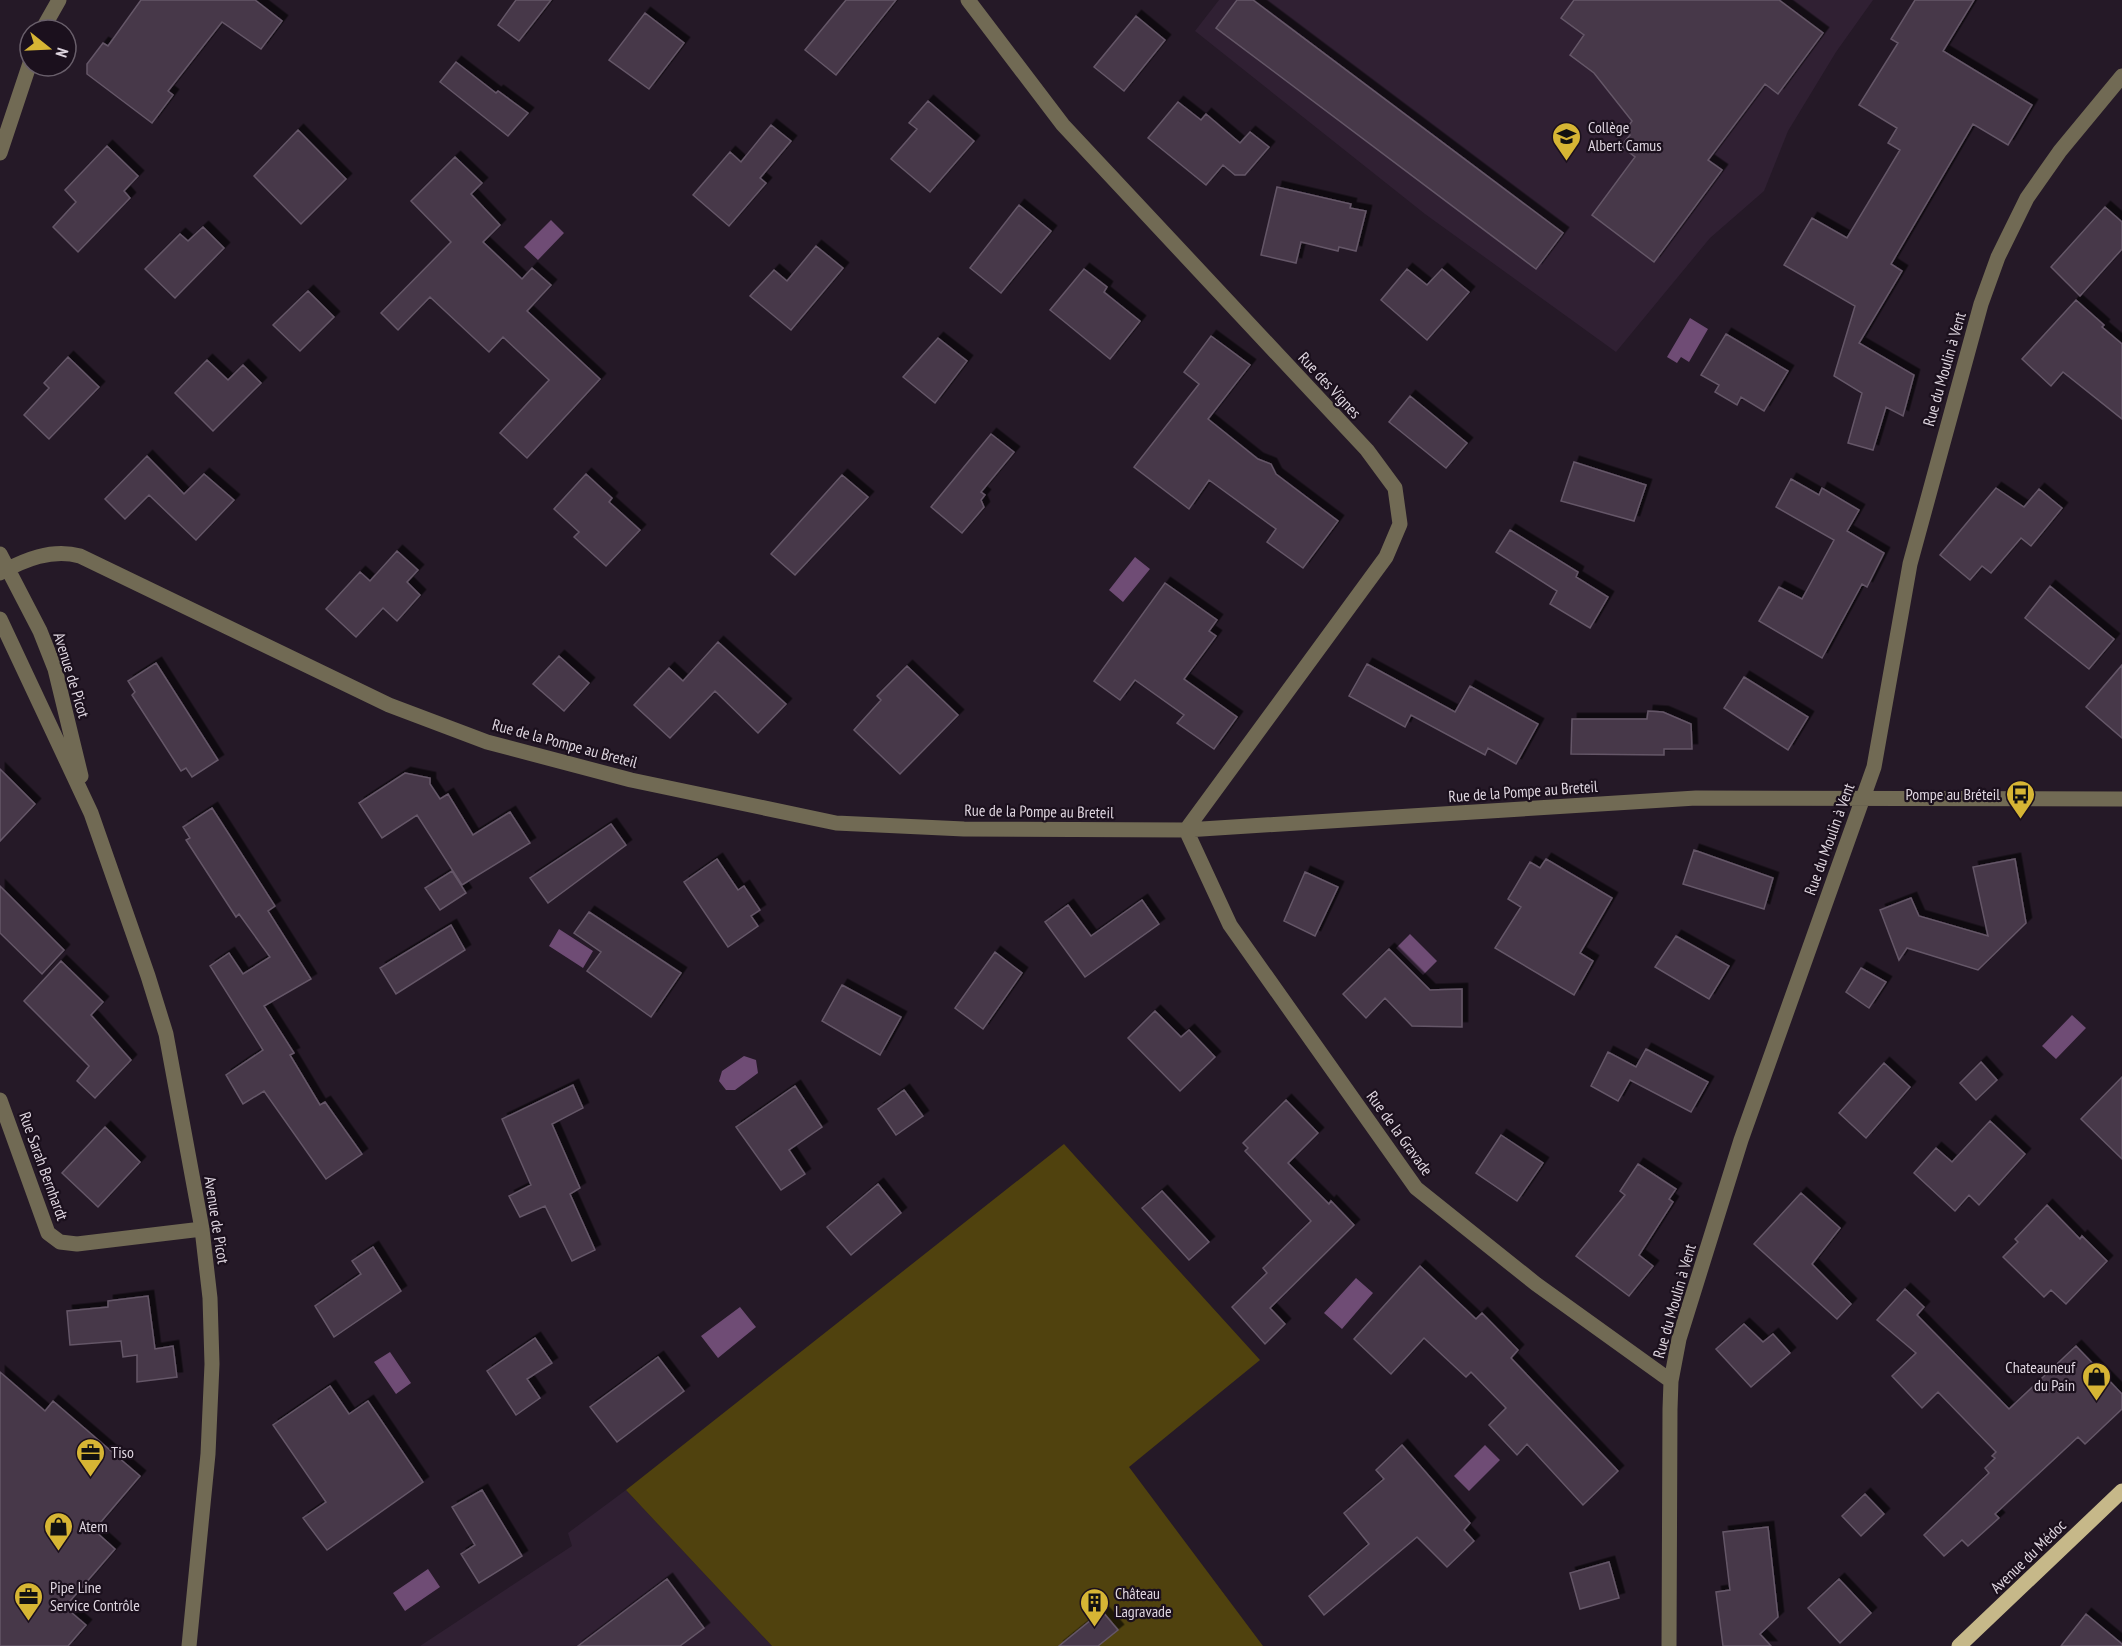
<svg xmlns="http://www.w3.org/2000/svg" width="2122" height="1646" font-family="'PT Sans Narrow',sans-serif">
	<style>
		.built { fill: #302033 }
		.green { fill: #50420e }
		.water { fill: #6f4c75 }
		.building { fill: #463848; stroke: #655768; stroke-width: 1.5; filter: url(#shadow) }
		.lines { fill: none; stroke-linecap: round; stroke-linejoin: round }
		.minor { stroke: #716a54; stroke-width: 15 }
		.major { stroke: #c6b889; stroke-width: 15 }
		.labels { text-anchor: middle; stroke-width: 4.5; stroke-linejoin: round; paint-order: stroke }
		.poi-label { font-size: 16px; fill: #dfd6e0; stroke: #1b101d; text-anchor: start }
		.street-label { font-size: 16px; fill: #dfd6e0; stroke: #1b101d }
	</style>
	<defs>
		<filter id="shadow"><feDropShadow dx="5.5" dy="-5.5" stdDeviation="0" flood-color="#0009"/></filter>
	</defs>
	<rect width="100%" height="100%" fill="#251927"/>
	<!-- built -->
	<path class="built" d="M1219 0H1873L1836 52 1788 131 1764 191 1710 238 1616 352 1425 214 1195 31Z
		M626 1490 772 1646H420L572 1546 568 1533Z"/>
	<!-- green -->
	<path class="green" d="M1064 1144 1260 1360 1129 1467 1263 1646H772L626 1490Z"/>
	<!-- water -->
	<path class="water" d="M551 220 564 233 538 260 524 247Z
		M1690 318 1708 329 1689 362 1681 357 1677 363 1667 357Z
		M1135 557 1150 569 1123 602 1109 590Z
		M559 929 593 951 583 968 549 946Z
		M1410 934 1437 961 1423 975 1396 948Z
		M2072 1015 2086 1028 2056 1059 2042 1046Z
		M744 1056 756 1060 758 1073 735 1090H726L719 1081 722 1071Z
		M1356 1278 1373 1293 1342 1329 1324 1313Z
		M740 1307 756 1327 718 1358 701 1336Z
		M390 1352 411 1383 396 1394 374 1362Z
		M1485 1445 1500 1460 1469 1491 1454 1476Z
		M428 1569 440 1587 405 1611 393 1593Z"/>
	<!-- building -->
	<path class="building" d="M141 0H255L282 21 261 49 222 22 168 91 173 95 152 123 87 74V64L103 43 108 46Z
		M516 0H551L519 41 498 25Z
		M846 0H896L836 75 805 50Z
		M1237 0H1253L1563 233 1536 269 1216 28Z
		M1574 0H1779L1823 33 1778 94 1765 84 1708 160 1722 170 1654 262 1592 215 1635 157 1621 146 1630 135 1625 131 1632 121 1594 73 1570 55 1584 35 1561 18Z
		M1915 0H1974L1943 51 2032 105 2008 145 1973 124 1891 264 1902 271 1859 343 1914 375 1903 416 1886 407 1873 450 1848 443 1862 393 1834 376 1855 306 1784 265 1812 218 1847 238 1900 150 1888 143 1897 128 1859 105 1898 43 1891 39Z
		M645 13 684 43 649 89 609 60Z
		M1136 16 1165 40 1124 91 1094 67Z
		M456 62 496 93 498 91 528 113 508 136 440 82Z
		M928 101 974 141 930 192 891 159 917 129 909 123Z
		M1178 102 1201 120 1206 114 1240 143 1250 132 1269 147 1245 175H1235L1223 165 1206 185 1148 138Z
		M771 125 791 141 760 178 766 183 729 226 693 195 730 152 741 162Z
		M298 130 346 179 301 224 254 176Z
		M107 146 138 176 124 191 130 198 78 252 53 227 76 202 65 190Z
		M455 157 482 183 471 194 500 225 483 242 522 279 532 268 551 285 527 311 600 379 527 458 500 433 549 380 503 337 489 352 430 297 398 330 381 313 451 242 411 201Z
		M1277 187 1351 204 1350 208 1366 211 1356 251 1339 247 1338 251 1301 242 1296 263 1261 255Z
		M1019 205 1051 231 1001 293 970 268Z
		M2105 207 2122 222V249L2080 296 2051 267Z
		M203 227 224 248 175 298 145 269 180 234 188 241Z
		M816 246 843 268 791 330 750 296 774 270 787 281Z
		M1084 269 1107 287 1104 292 1140 321 1110 359 1050 310Z
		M1407 269 1427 285 1442 269 1469 292 1427 340 1381 300Z
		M308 291 334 317 300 351 273 325Z
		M2076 300 2104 325 2102 327 2122 344V419L2063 372 2051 386 2022 359Z
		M1726 334 1788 371 1764 411 1741 397 1737 405 1715 392 1719 385 1701 375Z
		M1211 336 1250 365 1208 419 1258 459 1271 464 1276 474 1338 521 1303 568 1267 542 1276 529 1209 480 1189 509 1134 467 1199 384 1184 372Z
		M938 338 967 361 935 403 903 377Z
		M68 357 99 387 49 439 24 415 49 388 44 383Z
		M207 360 228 380 243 365 261 383 213 431 175 393Z
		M1410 396 1467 443 1446 468 1389 422Z
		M991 434 1014 452 981 492 985 495 981 500 984 507 962 533 931 507Z
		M147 456 184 494 204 474 234 500 196 540 149 495 125 519 105 499Z
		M1574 462 1646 485 1634 521 1561 501Z
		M586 474 612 498 609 502 640 530 606 566 574 537 579 532 554 509Z
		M842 475 868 497 795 575 771 554Z
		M1791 479 1819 495 1822 488 1859 510 1847 531 1884 553 1867 587 1862 584 1822 658 1759 621 1779 587 1802 599 1834 540 1776 507Z
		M1996 488 2024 507 2039 489 2062 508 2031 546 2021 538 1991 573 1982 566 1970 580 1940 555Z
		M1510 530 1578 572 1576 577 1608 597 1590 628 1550 604 1557 591 1496 552Z
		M397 551 418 570 407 582 420 595 397 621 383 608 356 637 326 609 360 572 370 581Z
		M1165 583 1217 620 1209 631 1216 636 1184 679 1237 717 1214 749 1177 723 1184 715 1135 680 1120 700 1094 681Z
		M2050 586 2114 639 2089 669 2025 618Z
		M718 642 786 704 758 733 715 691 670 738 634 705 669 668 683 681Z
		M559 656 589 683 564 711 533 684Z
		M156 663 218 760 192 777 186 768 181 771 132 695 135 692 128 681Z
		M1367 664 1455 712 1470 686 1538 724 1516 764 1488 748 1485 755 1411 715 1405 727 1349 696Z
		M2122 665V738L2086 707Z
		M907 666 958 715 900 774 854 730 881 700 877 696Z
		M1744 677 1808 717 1788 750 1724 708Z
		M1648 711 1663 712 1691 724 1692 749H1664V755L1571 754 1572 719H1647Z
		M0 769 35 804 0 841Z
		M405 773 430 778V784L440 799 448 794 473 835 510 812 530 843 462 885 417 815 382 838 359 803Z
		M212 808 275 906 268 911 311 979 264 1006 294 1053 290 1055 320 1105 325 1102 362 1154 326 1179 264 1091 243 1104 226 1075 263 1050 210 966 229 953 243 974 270 957 239 914 236 917 186 840 190 838 183 827Z
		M611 824 626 845 548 903 530 878Z
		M1694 850 1773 878 1764 909 1683 884Z
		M717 859 738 890 744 886 760 910 751 916 758 926 728 947 684 882Z
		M1546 859 1612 898 1580 953 1593 961 1574 995 1495 948 1521 907 1508 899 1530 862 1540 868Z
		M2015 859 2026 923 1978 970 1907 948 1899 960 1880 910 1911 898 1919 916 1988 936 1973 867Z
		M452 871 466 893 440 910 425 888Z
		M1305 872 1338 887 1315 936 1284 921Z
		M0 886 64 950 42 974 0 933Z
		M1142 900 1159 924 1085 977 1045 922 1068 905 1091 936Z
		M589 912 681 973 651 1017 587 971 601 952 574 933Z
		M451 925 465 950 396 994 380 968Z
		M1676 936 1729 966 1709 999 1655 967Z
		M1389 949 1430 990 1462 989V1027L1412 1026 1385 998 1366 1018 1343 994Z
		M995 952 1022 973 983 1029 955 1008Z
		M61 961 103 1002 91 1015 131 1060 95 1098 77 1081 89 1066 24 1001Z
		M1861 968 1886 982 1869 1008 1846 992Z
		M842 985 901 1017 880 1055 822 1021Z
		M1155 1011 1181 1037 1189 1030 1215 1057 1180 1091 1128 1038Z
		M1646 1049 1708 1082 1691 1112 1630 1080 1618 1101 1591 1086 1608 1052 1636 1067Z
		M1981 1062 1997 1080 1976 1100 1960 1083Z
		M1884 1063 1910 1087 1866 1138 1839 1113Z
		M2122 1077V1159L2081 1119Z
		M573 1085 583 1108 552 1124 580 1188 570 1194 595 1250 572 1261 545 1206 520 1217 509 1196 531 1185 502 1119Z
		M795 1086 822 1127 789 1150 805 1174 781 1190 736 1127Z
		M904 1090 923 1116 896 1135 878 1109Z
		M1286 1100 1318 1133 1288 1163 1329 1204 1331 1201 1354 1225 1270 1308 1285 1324 1265 1344 1232 1307 1267 1273 1263 1268 1311 1221 1245 1151 1248 1148 1243 1143Z
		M1990 1121 2025 1154 1979 1205 1969 1195 1955 1211 1914 1173 1936 1148 1952 1162Z
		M105 1127 140 1162 98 1207 62 1173Z
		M1501 1135 1543 1163 1517 1201 1476 1173Z
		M1638 1164 1676 1189 1669 1199 1673 1202 1639 1255 1653 1266 1629 1296 1576 1256 1625 1195 1620 1191Z
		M878 1184 901 1213 851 1255 827 1227Z
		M1162 1191 1209 1242 1189 1260 1142 1208Z
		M1801 1193 1840 1228 1812 1264 1851 1304 1837 1319 1754 1244Z
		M2047 1205 2080 1239 2082 1236 2107 1261 2066 1304 2051 1290 2044 1297 2003 1257 2018 1242 2015 1239Z
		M373 1247 401 1291 334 1337 315 1306 361 1274 352 1261Z
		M1420 1266 1476 1319 1482 1313 1518 1350 1511 1358 1618 1471 1583 1505 1527 1444 1517 1455 1489 1425 1506 1408 1471 1372 1466 1377 1424 1338 1391 1374 1354 1339Z
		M1905 1289 1924 1307 1917 1315 2009 1409 2076 1346 2122 1394V1409L2085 1444 2078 1437 1995 1514 1999 1518 1968 1546 1962 1540 1944 1556 1924 1535 1989 1473 1985 1468 1995 1458 1992 1456 1996 1452 1938 1392 1922 1408 1892 1376 1916 1353 1877 1320Z
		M148 1296 155 1349 173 1346 177 1377 137 1382V1355L123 1357 121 1341 70 1345 67 1311 108 1307V1301Z
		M1744 1324 1763 1342 1773 1334 1790 1353 1751 1387 1716 1349Z
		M535 1338 552 1363 527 1379 540 1398 516 1415 487 1371Z
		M658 1357 684 1391 617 1442 590 1407Z
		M0 1372 45 1411 53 1401 140 1476 94 1530 115 1549 65 1607 86 1625 68 1646H0Z
		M330 1386 349 1414 368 1401 423 1482 327 1550 303 1518 326 1502 273 1425Z
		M1402 1445 1470 1523 1464 1530 1474 1541 1447 1567 1417 1537 1324 1615 1309 1596 1369 1544 1344 1513 1384 1479 1376 1470Z
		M482 1490 522 1556 479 1583 461 1554 475 1545 452 1507Z
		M1865 1494 1884 1514 1861 1536 1842 1516Z
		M1768 1527 1778 1617 1760 1634 1771 1646H1723L1716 1592 1730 1590 1723 1532Z
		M1609 1562 1619 1598 1580 1609 1570 1573Z
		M667 1579 704 1628 680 1646H578Z
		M1839 1579 1871 1613 1840 1643 1808 1608Z
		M1102 1611 1118 1630 1098 1646H1059Z
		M2086 1614 2122 1644V1646H2061Z"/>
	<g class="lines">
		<!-- minor -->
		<path class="minor" d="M968 0 1063 125 1367 450 1395 488 1400 524 1386 557 1186 830 1230 925 1416 1188 1536 1284 1671 1381
			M42 30 59 0
			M0 153 30 63
			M0 554 40 631 55 669 81 776
			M0 573C24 560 52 548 80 556L389 705 487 742 631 780 836 823 964 829 1186 830 1696 798 2122 799
			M0 619 91 813 148 976 166 1034 202 1229 210 1298 212 1364 208 1454 189 1646
			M0 1100 48 1233 60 1242 77 1244 202 1229
			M1669 1646 1670 1409 1671 1381 1679 1339 1741 1140 1874 767 1910 564 1981 304 1998 257 2027 198 2060 151 2122 76"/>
		<!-- major -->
		<path class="major" d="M1959 1646 2122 1491"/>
	</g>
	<!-- icons -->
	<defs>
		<symbol id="school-pin" viewBox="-11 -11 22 30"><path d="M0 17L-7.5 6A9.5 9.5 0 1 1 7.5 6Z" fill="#d6b534" stroke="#1b101d"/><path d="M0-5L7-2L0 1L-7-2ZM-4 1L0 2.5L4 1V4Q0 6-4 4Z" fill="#111"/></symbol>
		<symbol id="bus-pin" viewBox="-11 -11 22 30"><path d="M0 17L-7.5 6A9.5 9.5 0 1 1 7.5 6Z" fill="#d6b534" stroke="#1b101d"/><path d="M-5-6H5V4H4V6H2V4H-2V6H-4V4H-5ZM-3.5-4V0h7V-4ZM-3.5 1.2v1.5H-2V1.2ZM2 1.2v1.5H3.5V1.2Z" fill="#111"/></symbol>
		<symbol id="shop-pin" viewBox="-11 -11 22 30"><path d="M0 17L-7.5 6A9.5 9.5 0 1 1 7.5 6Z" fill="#d6b534" stroke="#1b101d"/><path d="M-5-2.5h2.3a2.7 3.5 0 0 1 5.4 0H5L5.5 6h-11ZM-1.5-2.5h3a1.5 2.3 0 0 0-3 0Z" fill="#111"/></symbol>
		<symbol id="office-pin" viewBox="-11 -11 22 30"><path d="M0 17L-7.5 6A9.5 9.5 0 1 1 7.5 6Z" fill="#d6b534" stroke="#1b101d"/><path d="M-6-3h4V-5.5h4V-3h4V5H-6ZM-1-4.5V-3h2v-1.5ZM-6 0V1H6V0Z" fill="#111"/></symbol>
		<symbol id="building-pin" viewBox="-11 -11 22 30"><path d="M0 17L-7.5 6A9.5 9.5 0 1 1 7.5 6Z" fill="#d6b534" stroke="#1b101d"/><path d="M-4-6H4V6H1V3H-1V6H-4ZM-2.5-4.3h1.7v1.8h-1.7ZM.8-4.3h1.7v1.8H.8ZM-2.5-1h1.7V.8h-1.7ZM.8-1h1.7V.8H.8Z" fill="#111"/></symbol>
	</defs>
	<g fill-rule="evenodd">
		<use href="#school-pin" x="1550" y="120" width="33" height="45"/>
		<use href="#bus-pin" x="2004" y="778" width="33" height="45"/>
		<use href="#shop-pin" x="2080" y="1360" width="33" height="45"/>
		<use href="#office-pin" x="74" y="1436" width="33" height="45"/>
		<use href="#shop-pin" x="42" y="1510" width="33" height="45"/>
		<use href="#office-pin" x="12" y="1580" width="33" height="45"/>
		<use href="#building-pin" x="1078" y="1586" width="33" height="45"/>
	</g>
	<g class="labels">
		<!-- poi labels -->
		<g class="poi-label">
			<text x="1588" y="133">Collège<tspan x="1588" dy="18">Albert Camus</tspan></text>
			<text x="2000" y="800" text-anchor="end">Pompe au Bréteil</text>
			<text x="2075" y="1373" text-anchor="end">Chateauneuf<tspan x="2075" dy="18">du Pain</tspan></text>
			<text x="111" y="1458">Tiso</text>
			<text x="79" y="1532">Atem</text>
			<text x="50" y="1593">Pipe Line<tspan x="50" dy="18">Service Contrôle</tspan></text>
			<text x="1115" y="1599">Château<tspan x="1115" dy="18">Lagravade</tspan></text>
		</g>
		<!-- street labels -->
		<g class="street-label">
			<text transform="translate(1944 369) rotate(-74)" y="6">Rue du Moulin à Vent</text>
			<text transform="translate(1330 385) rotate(47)" y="6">Rue des Vignes</text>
			<text transform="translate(72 675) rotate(73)" y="6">Avenue de Picot</text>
			<text transform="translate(565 743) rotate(15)" y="6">Rue de la Pompe au Breteil</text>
			<text transform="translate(1523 791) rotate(-4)" y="6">Rue de la Pompe au Breteil</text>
			<text transform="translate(1039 811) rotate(1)" y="6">Rue de la Pompe au Breteil</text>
			<text transform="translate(1829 839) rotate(-70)" y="6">Rue du Moulin à Vent</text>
			<text transform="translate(1400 1133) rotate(54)" y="6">Rue de la Gravade</text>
			<text transform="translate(44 1166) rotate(70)" y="6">Rue Sarah Bernhardt</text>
			<text transform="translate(217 1220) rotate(81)" y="6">Avenue de Picot</text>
			<text transform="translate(1674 1301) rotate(-74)" y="6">Rue du Moulin à Vent</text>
			<text transform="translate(2028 1556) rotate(-44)" y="6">Avenue du Médoc</text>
		</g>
	</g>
	<!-- north arrow -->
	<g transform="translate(48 48) rotate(108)"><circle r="28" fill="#1b101d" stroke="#695f6b" stroke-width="1.5"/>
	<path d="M0-4.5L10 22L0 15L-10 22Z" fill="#d6b534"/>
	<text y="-9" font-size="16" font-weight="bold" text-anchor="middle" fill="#dfd6e0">N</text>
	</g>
</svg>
